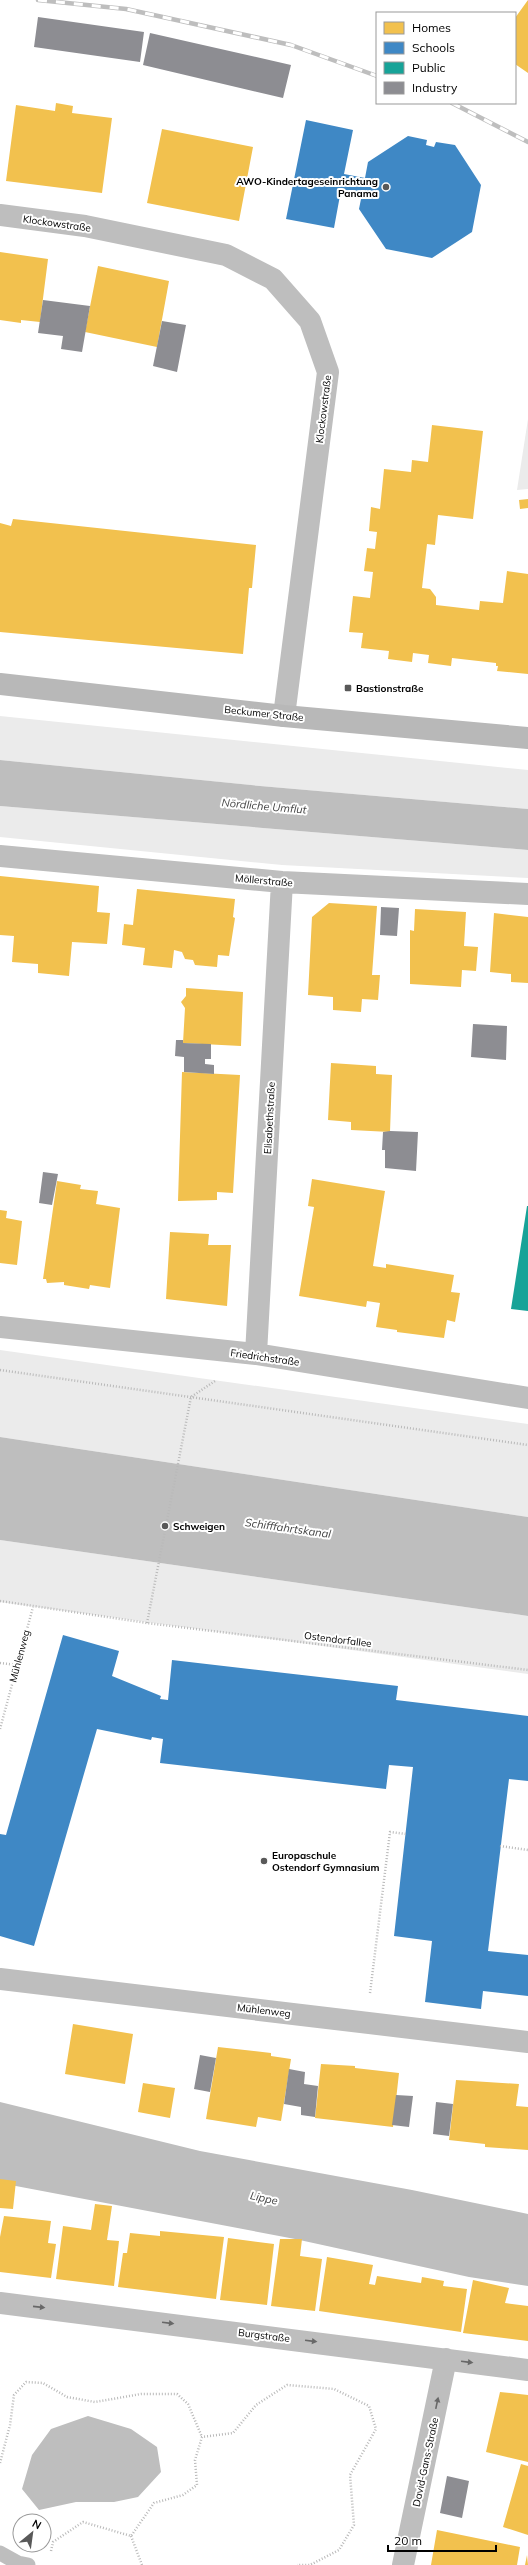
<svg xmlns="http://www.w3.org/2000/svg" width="528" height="2565" font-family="Mulish,sans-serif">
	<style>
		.green { fill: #ebebeb }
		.water { fill: #bebebe }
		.homes { fill: #f2c14e }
		.schools { fill: #3f88c5 }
		.public { fill: #17a398 }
		.industry { fill: #8d8d92 }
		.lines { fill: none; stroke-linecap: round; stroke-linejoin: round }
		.path { stroke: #b9b9b9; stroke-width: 2.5; stroke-dasharray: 1 2; stroke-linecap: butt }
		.service { stroke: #bebebe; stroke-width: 15 }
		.minor { stroke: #bebebe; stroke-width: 22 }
		.secondary { stroke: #b8b8b8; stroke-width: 22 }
		.rail-casing { stroke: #bebebe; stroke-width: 4.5 }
		.rail { stroke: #fff; stroke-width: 3; stroke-dasharray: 9; stroke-linecap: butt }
		.oneway { fill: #686868 }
		.poi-dot { fill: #595959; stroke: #fff; stroke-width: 1.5 }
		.labels { text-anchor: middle; stroke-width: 4; stroke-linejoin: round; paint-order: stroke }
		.poi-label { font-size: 10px; font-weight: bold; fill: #000; stroke: #fff; text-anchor: start }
		.street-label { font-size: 10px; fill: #000; stroke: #fff }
		.water-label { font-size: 11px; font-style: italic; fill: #434343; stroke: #fff }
	</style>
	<rect width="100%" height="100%" fill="#fff"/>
	<!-- green -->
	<path class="green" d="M528 419V489L517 490Z
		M0 716 528 770V809L260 786 0 760Z
		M0 806 528 850V878L282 865 0 837Z
		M0 1350 528 1424V1517L0 1437Z
		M0 1540 528 1616V1674L0 1602Z"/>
	<!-- water -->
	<path class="water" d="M0 760 260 786 528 809V850L0 806Z
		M0 1437 528 1517V1616L0 1540Z
		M0 2102 200 2151 412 2190 528 2214V2286L469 2277 295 2239 0 2183Z
		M88 2416 131 2429 157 2447 161 2472 138 2497 114 2502H76L39 2510 22 2489 32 2455 51 2429Z"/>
	<!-- homes -->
	<path class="homes" d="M528 0V73L515 64V18Z
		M56 103 73 106 72 113 112 118 102 193 6 181 16 105 55 111Z
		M162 129 253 147 239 221 147 203Z
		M0 252 48 259 40 322 21 320V323L0 320Z
		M98 266 169 281 157 347 85 332Z
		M432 425 483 431 473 519 438 515 435 545 427 544 422 588 430 589 436 597V605L479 610 480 601 503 603 507 571 528 574V674L497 671 498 666H496V663L452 658 451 666 428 663 429 655 413 653 412 662 388 659 389 651 361 648 363 633 349 632 353 596 370 598 373 572 364 571 367 548 375 549 377 532 369 531 371 507 380 509 384 469 411 472 412 460 428 462Z
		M528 499V508L520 509 519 500Z
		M13 519 256 545 252 588H249L243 654 0 632V523L11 526Z
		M0 876 99 886 97 912 110 913 107 944 72 942 69 976 38 973V964L12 962 14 936 0 935Z
		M137 889 235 899 233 917 235 918 229 956 218 955 217 967 195 965 193 960 185 959 182 952 174 950 172 968 143 965 145 948 122 945 124 924 133 925Z
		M329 903 377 906 372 975H380L378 1000 362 999 361 1012 333 1010V997L308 995 312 917Z
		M415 909 466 912 464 946 478 947 476 971 462 970 461 987 410 984V930L414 931Z
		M494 913 528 917V983L511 982V974L490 972Z
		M186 988 243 992 241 1046 183 1043 185 1008 181 1002 186 996Z
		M331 1063 376 1066V1074L392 1075 390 1132 351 1130V1122L328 1120Z
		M182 1072 240 1075 233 1193 217 1192V1200L178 1201Z
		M312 1179 385 1191 373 1266 386 1268V1264L454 1275 451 1292 460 1293 455 1322 447 1320 444 1338 397 1332V1330L376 1327 380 1303 367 1301 366 1307 299 1296 314 1207 308 1206Z
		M57 1181 81 1185 80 1189 98 1191 96 1204 120 1208 110 1288 90 1285 89 1289 64 1285V1282L47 1283 46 1279H43Z
		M0 1210 7 1211 6 1218 22 1221 17 1265 0 1263Z
		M170 1232 209 1234 208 1245H231L227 1306 166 1299Z
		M73 2024 133 2034 125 2084 65 2074Z
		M218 2047 271 2053V2056L291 2059 281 2121 258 2117 256 2127 206 2119Z
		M321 2064 355 2066V2068L399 2073 393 2127 315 2118Z
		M456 2080 519 2084 516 2106 528 2107V2150L485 2147V2144L449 2140Z
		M143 2083 175 2088 170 2118 138 2112Z
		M0 2179 16 2181 13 2209 0 2208Z
		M95 2204 112 2206 107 2240 119 2241 114 2286 56 2279 63 2226 91 2230Z
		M4 2216 51 2221 48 2243 56 2244 51 2278 0 2272V2237Z
		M160 2231 224 2237 216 2299 118 2287 123 2253H127L130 2233 160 2236Z
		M228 2238 274 2244 267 2305 220 2300Z
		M280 2239H302L300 2256 322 2259 315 2311 271 2306Z
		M327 2257 373 2265 369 2284 375 2285 377 2276 421 2283 422 2277 444 2281 443 2286 467 2289 461 2332 319 2311Z
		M473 2280 509 2288 505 2303 528 2306V2341L463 2333Z
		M500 2392 528 2395V2462L486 2452Z
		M521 2464 528 2466V2535L503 2527Z
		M437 2530 520 2547 517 2565H431Z
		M527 2555 528 2565H525Z"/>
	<!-- schools -->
	<path class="schools" d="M306 120 353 130 344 174 365 178 368 162 408 136 427 140 426 145 434 147 436 142 455 145 481 185 472 232 432 258 386 249 359 209 362 194 341 190 334 228 286 219Z
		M63 1635 119 1651 112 1676 161 1696 160 1699 168 1700 172 1660 398 1686 396 1700 528 1716V1781L509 1779 488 1951 528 1955V1996L483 1991 481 2009 425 2002 432 1941 394 1936 413 1767 389 1765 386 1789 160 1763 163 1739 152 1737 151 1740 97 1729 34 1946 0 1936V1834L6 1835Z"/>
	<!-- public -->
	<path class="public" d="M527 1206H528V1311L511 1309Z"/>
	<!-- industry -->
	<path class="industry" d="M38 17 144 32 140 62 34 47Z
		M150 33 291 65 283 98 143 65Z
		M43 300 90 306 82 352 61 349 63 336 38 333Z
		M162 321 186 325 177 372 153 366Z
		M381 907 399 908 397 936 380 935Z
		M473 1024 507 1026 506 1060 471 1057Z
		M176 1040H183V1043L211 1044V1059H205V1064L214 1065V1074L184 1072V1057L175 1056Z
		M390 1131 418 1132 416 1171 385 1168V1150H382L383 1132Z
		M43 1172 58 1174 52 1205 39 1203Z
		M200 2055 216 2058 210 2092 194 2089Z
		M289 2069 305 2072 304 2084 318 2086 315 2117 301 2115V2107L284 2104Z
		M396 2095 413 2096 409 2127 392 2125Z
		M436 2102 453 2104 449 2136 433 2134Z
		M447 2476 469 2481 462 2518 440 2513Z"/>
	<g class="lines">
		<!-- path -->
		<path class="path" d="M0 1370 528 1445
			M0 1601 147 1623 528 1670
			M147 1623 191 1397 215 1381
			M0 1663 17 1665
			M0 1729 33 1607
			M500 1846 528 1850
			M370 1993 390 1832 406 1834
			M0 2463 10 2425 14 2395 26 2382 43 2383 67 2397 95 2402 141 2394H177L188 2404 202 2437
			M131 2536 142 2565
			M51 2551 53 2542 83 2522 131 2536 154 2503 183 2495 197 2485 195 2460 202 2437 233 2433 256 2405 287 2385 334 2389 369 2406 376 2429 350 2475 354 2525 339 2550 310 2565H297"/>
		<!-- service -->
		<path class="service" d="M0 2553 18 2563 28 2565"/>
		<!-- minor -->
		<path class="minor" d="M0 215 85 226 226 255 273 279 310 321 328 372 284 716
			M0 856 282 882 528 894
			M0 1327 256 1354 528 1398
			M256 1354 282 882
			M0 1979 528 2042
			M0 2303 528 2370
			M403 2565 446 2359"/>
		<!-- secondary -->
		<path class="secondary" d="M0 684 284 716 528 738"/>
		<defs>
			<path id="rail" d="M38 0 126 9 291 45 377 76
				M452 103 528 142"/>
		</defs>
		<!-- rail casing -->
		<use href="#rail" class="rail-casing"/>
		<!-- rail -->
		<use href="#rail" class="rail"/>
	</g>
	<!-- one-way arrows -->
	<defs><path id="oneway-solid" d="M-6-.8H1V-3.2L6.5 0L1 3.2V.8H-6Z"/></defs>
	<g class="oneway">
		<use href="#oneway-solid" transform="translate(39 2307) rotate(6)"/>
		<use href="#oneway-solid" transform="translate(168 2323) rotate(7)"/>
		<use href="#oneway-solid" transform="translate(311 2341) rotate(7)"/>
		<use href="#oneway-solid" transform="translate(467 2362) rotate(7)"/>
		<use href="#oneway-solid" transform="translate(437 2403) rotate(-78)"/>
	</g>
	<!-- markers -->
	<g class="poi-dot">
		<circle cx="386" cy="187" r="4"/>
		<rect x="344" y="684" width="8" height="8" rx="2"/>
		<circle cx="165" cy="1526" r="4"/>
		<circle cx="264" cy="1861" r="4"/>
	</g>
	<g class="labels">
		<!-- poi labels -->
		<g class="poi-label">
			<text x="378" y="185" text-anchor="end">AWO-Kindertageseinrichtung<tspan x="378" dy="12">Panama</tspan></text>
			<text x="356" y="692">Bastionstraße</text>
			<text x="173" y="1530">Schweigen</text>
			<text x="272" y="1859">Europaschule<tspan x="272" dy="12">Ostendorf Gymnasium</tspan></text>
		</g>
		<!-- street labels -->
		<g class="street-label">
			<text transform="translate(57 223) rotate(8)" y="4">Klockowstraße</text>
			<text transform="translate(323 409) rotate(-83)" y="4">Klockowstraße</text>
			<text transform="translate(264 713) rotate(6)" y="4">Beckumer Straße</text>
			<text transform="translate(264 880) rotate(5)" y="4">Möllerstraße</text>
			<text transform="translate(269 1118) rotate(-87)" y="4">Elisabethstraße</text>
			<text transform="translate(265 1357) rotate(8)" y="4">Friedrichstraße</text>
			<text transform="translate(338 1639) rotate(7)" y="4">Ostendorfallee</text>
			<text transform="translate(19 1656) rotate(-75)" y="4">Mühlenweg</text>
			<text transform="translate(264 2010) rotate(7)" y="4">Mühlenweg</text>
			<text transform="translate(264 2335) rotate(7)" y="4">Burgstraße</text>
			<text transform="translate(425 2462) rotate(-78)" y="4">David-Gans-Straße</text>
		</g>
		<!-- water labels -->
		<g class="water-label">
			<text transform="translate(264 806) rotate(5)" y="4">Nördliche Umflut</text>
			<text transform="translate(288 1528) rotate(8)" y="4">Schifffahrtskanal</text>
			<text transform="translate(264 2198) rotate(12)" y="4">Lippe</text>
		</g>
	</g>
	<!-- legend -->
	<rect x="376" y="12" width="140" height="92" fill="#ffffff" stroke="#999999"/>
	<rect x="384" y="22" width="20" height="12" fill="#f2c14e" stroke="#999999"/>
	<text x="412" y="32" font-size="12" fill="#000000">Homes</text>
	<rect x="384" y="42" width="20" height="12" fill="#3f88c5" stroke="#999999"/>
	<text x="412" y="52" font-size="12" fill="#000000">Schools</text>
	<rect x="384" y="62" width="20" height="12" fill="#17a398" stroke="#999999"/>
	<text x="412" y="72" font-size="12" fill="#000000">Public</text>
	<rect x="384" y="82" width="20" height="12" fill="#8d8d92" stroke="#999999"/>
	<text x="412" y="92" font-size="12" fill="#000000">Industry</text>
	<!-- north arrow -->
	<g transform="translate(32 2533) rotate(29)"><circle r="19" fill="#ffffff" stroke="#999999"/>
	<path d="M0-3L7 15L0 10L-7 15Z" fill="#595959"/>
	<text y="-6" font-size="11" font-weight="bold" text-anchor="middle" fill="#000000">N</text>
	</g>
	<!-- scale -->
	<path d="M388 2545v6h108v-6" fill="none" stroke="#000000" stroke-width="2"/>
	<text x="394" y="2545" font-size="12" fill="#000000" stroke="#ffffff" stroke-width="3" paint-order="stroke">20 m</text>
</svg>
